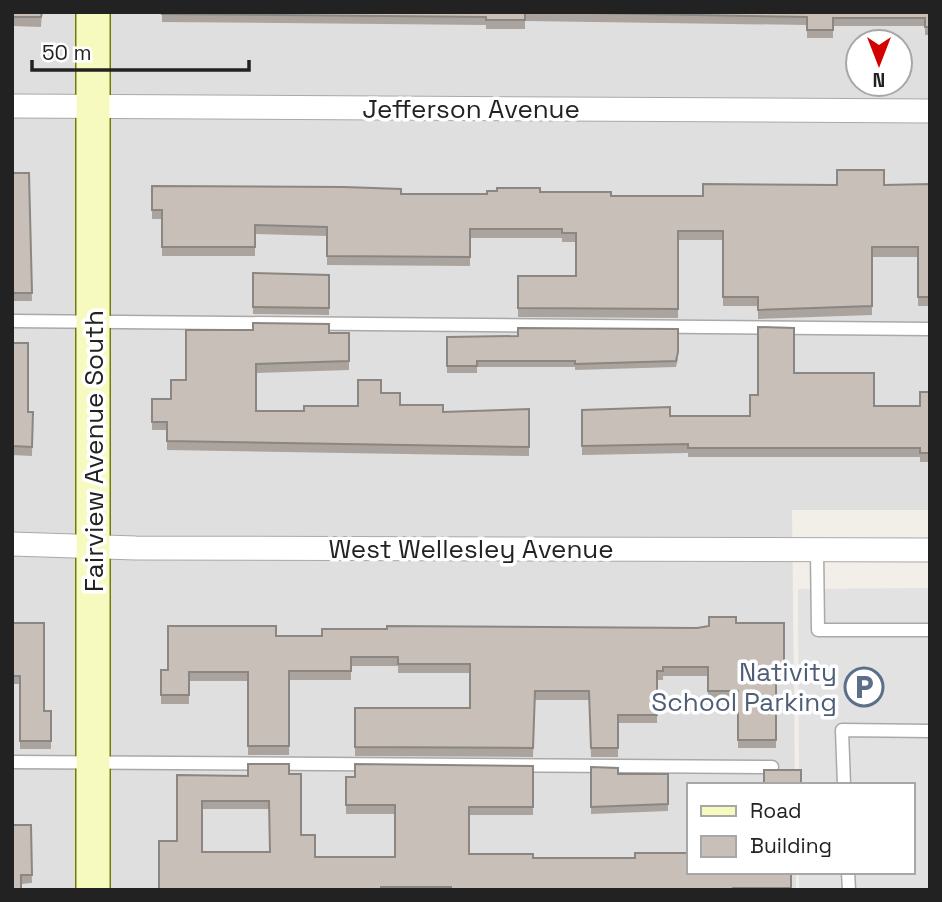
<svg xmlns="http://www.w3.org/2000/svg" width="942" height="902" font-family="'Space Grotesk',sans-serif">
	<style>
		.residential { fill: #e0dfdf; fill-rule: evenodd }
		.parking { fill: #e2e2e2 }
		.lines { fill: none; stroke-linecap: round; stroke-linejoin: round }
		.lane-casing { stroke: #a9a9a9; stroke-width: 15 }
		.street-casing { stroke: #a9a9a9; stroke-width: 25 }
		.secondary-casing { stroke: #707d05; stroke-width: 36 }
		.lane { stroke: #fff; stroke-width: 12 }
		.street { stroke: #fff; stroke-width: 23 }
		.secondary { stroke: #f7fabf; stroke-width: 33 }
		.wall { fill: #aba49e; fill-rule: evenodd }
		.building { fill: #c7bfb8; stroke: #8b8681; stroke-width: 2; fill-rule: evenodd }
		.labels { text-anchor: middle; stroke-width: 7; stroke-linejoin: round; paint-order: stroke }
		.street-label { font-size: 26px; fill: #222; stroke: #fff }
		.service-label { font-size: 26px; fill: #4e5e75; stroke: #fff; text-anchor: end }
	</style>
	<rect width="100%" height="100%" fill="#f2efe9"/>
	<!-- residential -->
	<path class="residential" d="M12 12H930V510H792L795 785H688V872H796V890H12ZM858 42H900V84H858Z"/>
	<!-- parking -->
	<path class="parking" d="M930 588V890H799V872H912V785H799L798 589Z"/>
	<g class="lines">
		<defs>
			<path id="lane" d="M12 321 930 329
				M817 550 818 630H930
				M12 762 772 767
				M844 785 842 730 930 731
				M848 872 849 890"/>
			<path id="street" d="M12 106 930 111
				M12 544 136 548 930 550"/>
			<path id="secondary" d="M93 890V12"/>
		</defs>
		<!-- lane casing -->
		<use href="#lane" class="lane-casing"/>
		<!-- street casing -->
		<use href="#street" class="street-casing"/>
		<!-- secondary casing -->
		<use href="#secondary" class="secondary-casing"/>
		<!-- lane -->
		<use href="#lane" class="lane"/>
		<!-- street -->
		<use href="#street" class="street"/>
		<!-- secondary -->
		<use href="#secondary" class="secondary"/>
	</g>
	<!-- wall -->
	<path class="wall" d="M12 12H42L41 27 12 26Z
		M162 12H930V35H925V26H833V38H807V25L525 21V29H486V25L162 22Z
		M12 173H29L32 301H12Z
		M930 184V306H918V257H872V315L758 319V306H723V240H678V318L518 317V276H576V242H562V238H470V266L327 265V236L255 234V256H162V219H152V186L401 194H487L540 192 611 196H703L884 185Z
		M253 273 329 275V315L253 314Z
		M349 333V370L256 373V411H304L358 406 381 393 400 405 443 412 529 409V456L167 450V430H152V399H171L186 380Z
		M447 337 678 359 676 367 575 370V367H477V373H447Z
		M12 343 28 412H33L32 456 12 455Z
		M794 373 874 406H920L930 392V462H920V457H688V453L582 455V410L670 416H750L758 395Z
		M12 623 44 711H51V749H20V684H12Z
		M736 623H784V677H776V748H738V700H708V676H663V680H657V723H618V757H591L589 700H535L533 757 355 756V708H470V673H398V666H351V680H289V755H248V681H189V704H161V670H168L276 636 697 628Z
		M533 766V815H469V854L791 872V890H159L177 841V775L248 776 289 774 301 835 315 857H395V814H346V777ZM202 809H269L270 852H202Z
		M591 767 618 774H668V811L591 814Z
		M31 825 32 883 21 884 12 890Z"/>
	<!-- building -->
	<path class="building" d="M12 12H42L41 17H12Z
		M162 12H525V20H486V17L162 14Z
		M535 12H930V27H925V18H833V30H807V17Z
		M837 170H884V185L930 184V297H918V247H872V306L758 310V297H723V231H678V309L518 308V276H576V233H562V229H470V257L327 256V227L255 225V247H162V210H152V186L344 187 401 189V194H487V191H497V188H540V192H611V196H703V184L837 185Z
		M12 173H29L32 293H12Z
		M253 273 329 275V308L253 307Z
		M253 323 329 324V333H349V361L256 364V411H304V406H358V380H381V393H400V405H443V412L529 409V447L167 441V422H152V399H171V380H186V330H253Z
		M758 327 794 328V373H874V406H920V392H930V453H920V448H688V444L582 446V410L670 407V416H750V395H758Z
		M518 328 678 329V352L676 361 575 364V361H477V366H447V337L518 336Z
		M12 343H28V412H33L32 447 12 446Z
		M709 617H736V623H784V668H776V740H738V691H708V667H663V671H657V715H618V748H591L589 691H535L533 748 355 747V708H470V664H398V657H351V671H289V746H248V672H189V695H161V670H168V626H276V636H322V629H387V626L697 628 709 626Z
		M12 623H44V711H51V741H20V676H12Z
		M248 764H289V774H301V835H315V857H395V805H346V777H355V764L533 766V807H469V854H533V858H635V853H688V872H791V888H733V890H451V887H381V890H159V841H177V775L248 776ZM202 801H269L270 852H202Z
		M591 767 618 768V774H668V804L591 807Z
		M764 770H801V785H764Z
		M12 825H31L32 875H21V890H12Z"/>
	<!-- icons -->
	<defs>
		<symbol id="parking-ring" viewBox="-11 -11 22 22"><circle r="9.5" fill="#fff" stroke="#5c6f8a" stroke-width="1.5"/><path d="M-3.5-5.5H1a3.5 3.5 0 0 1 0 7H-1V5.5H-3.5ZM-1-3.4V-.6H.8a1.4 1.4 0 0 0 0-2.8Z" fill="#5c6f8a"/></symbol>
	</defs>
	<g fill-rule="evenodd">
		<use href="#parking-ring" x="842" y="665" width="44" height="44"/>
	</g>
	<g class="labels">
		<!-- street labels -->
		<g class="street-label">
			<text x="471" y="118">Jefferson Avenue</text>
			<text transform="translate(94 451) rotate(-90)" y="9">Fairview Avenue South</text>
			<text x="471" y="558">West Wellesley Avenue</text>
		</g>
		<!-- service labels -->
		<g class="service-label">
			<text x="837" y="681">Nativity<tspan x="837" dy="30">School Parking</tspan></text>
		</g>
	</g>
	<!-- border -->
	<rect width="942" height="902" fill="none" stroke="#222222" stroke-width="28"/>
	<!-- legend -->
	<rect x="687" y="783" width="228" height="91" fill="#ffffff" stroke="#a7a7a7" stroke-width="2"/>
	<rect x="701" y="806" width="35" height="10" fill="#f7fabf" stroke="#a7a7a7" stroke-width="2"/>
	<text x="750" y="818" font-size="21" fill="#222222">Road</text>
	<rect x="701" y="836" width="35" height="21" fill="#c7bfb8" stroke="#a7a7a7" stroke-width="2"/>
	<text x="750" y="853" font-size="21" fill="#222222">Building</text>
	<!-- north arrow -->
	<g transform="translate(879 63) rotate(180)"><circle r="33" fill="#ffffff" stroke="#a7a7a7" stroke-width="2"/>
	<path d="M0-5L12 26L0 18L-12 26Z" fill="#d40000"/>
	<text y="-10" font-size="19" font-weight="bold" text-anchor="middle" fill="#222222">N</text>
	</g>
	<!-- scale -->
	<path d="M32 60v10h217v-10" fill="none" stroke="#222222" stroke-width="3.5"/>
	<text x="42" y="60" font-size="21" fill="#222222" stroke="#ffffff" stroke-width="5" paint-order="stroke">50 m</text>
</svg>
